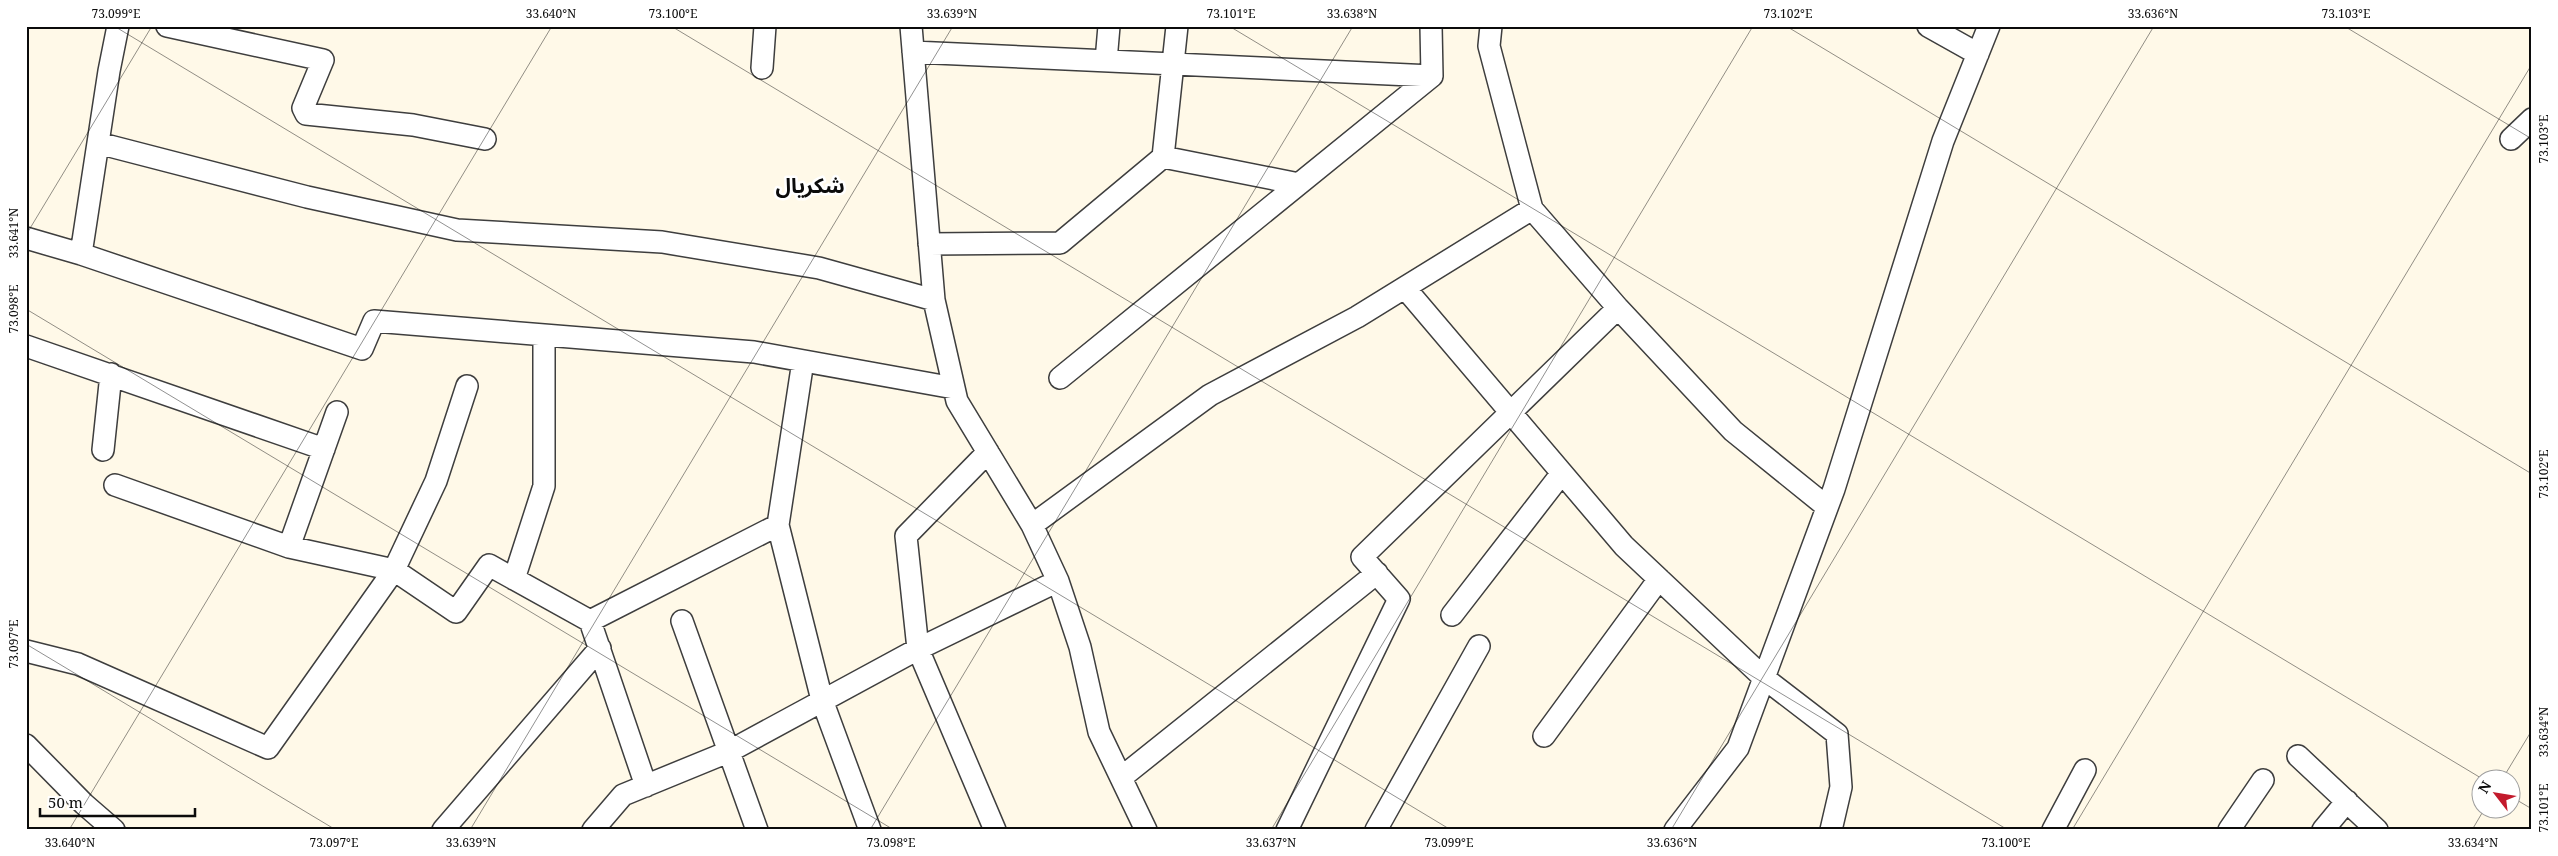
<svg xmlns="http://www.w3.org/2000/svg" width="2558" height="856" font-family="'Noto Serif','Noto Sans Arabic',serif">
	<style>
		.lines { fill: none; stroke-linecap: round; stroke-linejoin: round }
		.minor-casing { stroke: #3e3e3e; stroke-width: 24 }
		.minor { stroke: #fff; stroke-width: 21 }
		.ticks { fill: none; stroke: #0b0b0b; stroke-width: 1; stroke-opacity: 0.45 }
		.labels { text-anchor: middle; stroke-width: 5; stroke-linejoin: round; paint-order: stroke }
		.district-label { font-size: 21px; font-weight: bold; fill: #0b0b0b; stroke: #fff }
		.neatline { fill: none; stroke: #0b0b0b; stroke-width: 2 }
		.ticks-label { font-size: 12px; text-anchor: middle; fill: #0b0b0b }
	</style>
	<rect width="100%" height="100%" fill="#fff9e8"/>
	<g class="lines">
		<defs>
			<path id="minor" d="M167 26 323 60 303 108 306 114 413 125 485 139
				M911 26 934 300 957 401 1032 525 1058 581 1080 647 1099 732 1146 830
				M1431 26 1432 76
				M1491 26 1489 46 1532 209 1618 308 1733 431 1827 507
				M1928 26 1978 54
				M913 52 1432 76
				M1106 61 1109 26
				M762 68 765 26
				M2511 139 2532 119
				M98 143 307 197 457 230 662 242 819 268 934 300
				M1163 157 1299 184
				M26 238 81 254 362 349 374 321 754 352 954 388
				M929 244 1060 243 1163 157 1177 26
				M81 254 109 71 118 26
				M1405 288 1624 546 1764 678 1837 734 1841 787 1831 830
				M26 346 324 449
				M803 361 778 525 822 700 870 830
				M1060 378 1432 76
				M103 450 111 374
				M988 452 906 536 918 649 995 830
				M115 485 289 547 394 570 456 612 489 565 590 621 646 786
				M1032 525 1210 395 1357 317 1532 209
				M289 547 337 412
				M514 579 544 486V335
				M1452 615 1562 473
				M590 621 778 525
				M682 621 757 830
				M26 651 78 664 268 748 394 570 436 481 467 386
				M1544 736 1659 579
				M26 745 84 804 114 830
				M2298 756 2377 830
				M1122 777 1377 573
				M443 830 600 648
				M593 830 623 795 728 752 918 649 1058 581
				M1287 830 1399 599 1362 557 1618 308
				M1376 830 1479 646
				M1675 830 1738 748 1834 489 1943 141 1989 26
				M2053 830 2085 770
				M2229 830 2263 780
				M2323 830 2347 801"/>
		</defs>
		<!-- minor casing -->
		<use href="#minor" class="minor-casing"/>
		<!-- minor -->
		<use href="#minor" class="minor"/>
	</g>
	<!-- ticks -->
	<path class="ticks" d="M114 26 1451 830M671 26 2008 830M1229 26 2481 778M1786 26 2532 474M2344 26 2532 139M26 235 152 26M26 309 894 830M26 644 336 830M2503 778 2532 730M2510 796 2532 809M69 830 552 26M470 830 953 26M870 830 1353 26M1271 830 1753 26M1671 830 2154 26M2072 830 2532 64M2472 830 2485 808"/>
	<g class="labels">
		<!-- district labels -->
		<g class="district-label">
			<text x="810" y="193">شکریال</text>
		</g>
	</g>
	<!-- border -->
	<rect width="2558" height="856" fill="none" stroke="#ffffff" stroke-width="55"/>
	<!-- north arrow -->
	<g transform="translate(2496 794) rotate(301)"><circle r="24" fill="#ffffff" stroke="#9d9d9d"/>
	<path d="M0-4L9 19L0 12L-9 19Z" fill="#c31a2c"/>
	<text y="-8" font-size="14" font-weight="bold" text-anchor="middle" fill="#0b0b0b">N</text>
	</g>
	<!-- scale -->
	<path d="M40 808v8h155v-8" fill="none" stroke="#0b0b0b" stroke-width="2.5"/>
	<text x="48" y="808" font-size="15" fill="#0b0b0b" stroke="#ffffff" stroke-width="4" paint-order="stroke">50 m</text>
	<rect x="28" y="28" width="2502" height="800" class="neatline"/>
	<g class="ticks-label">
		<text x="116" y="18">73.099°E</text>
		<text x="551" y="18">33.640°N</text>
		<text x="673" y="18">73.100°E</text>
		<text x="952" y="18">33.639°N</text>
		<text x="1231" y="18">73.101°E</text>
		<text x="1352" y="18">33.638°N</text>
		<text x="1788" y="18">73.102°E</text>
		<text x="2153" y="18">33.636°N</text>
		<text x="2346" y="18">73.103°E</text>
		<text transform="translate(2544 139) rotate(-90)" y="4">73.103°E</text>
		<text transform="translate(14 233) rotate(-90)" y="4">33.641°N</text>
		<text transform="translate(14 309) rotate(-90)" y="4">73.098°E</text>
		<text transform="translate(2544 474) rotate(-90)" y="4">73.102°E</text>
		<text transform="translate(14 644) rotate(-90)" y="4">73.097°E</text>
		<text transform="translate(2544 732) rotate(-90)" y="4">33.634°N</text>
		<text transform="translate(2544 808) rotate(-90)" y="4">73.101°E</text>
		<text x="70" y="847">33.640°N</text>
		<text x="334" y="847">73.097°E</text>
		<text x="471" y="847">33.639°N</text>
		<text x="891" y="847">73.098°E</text>
		<text x="1271" y="847">33.637°N</text>
		<text x="1449" y="847">73.099°E</text>
		<text x="1672" y="847">33.636°N</text>
		<text x="2006" y="847">73.100°E</text>
		<text x="2473" y="847">33.634°N</text>
	</g>
</svg>
